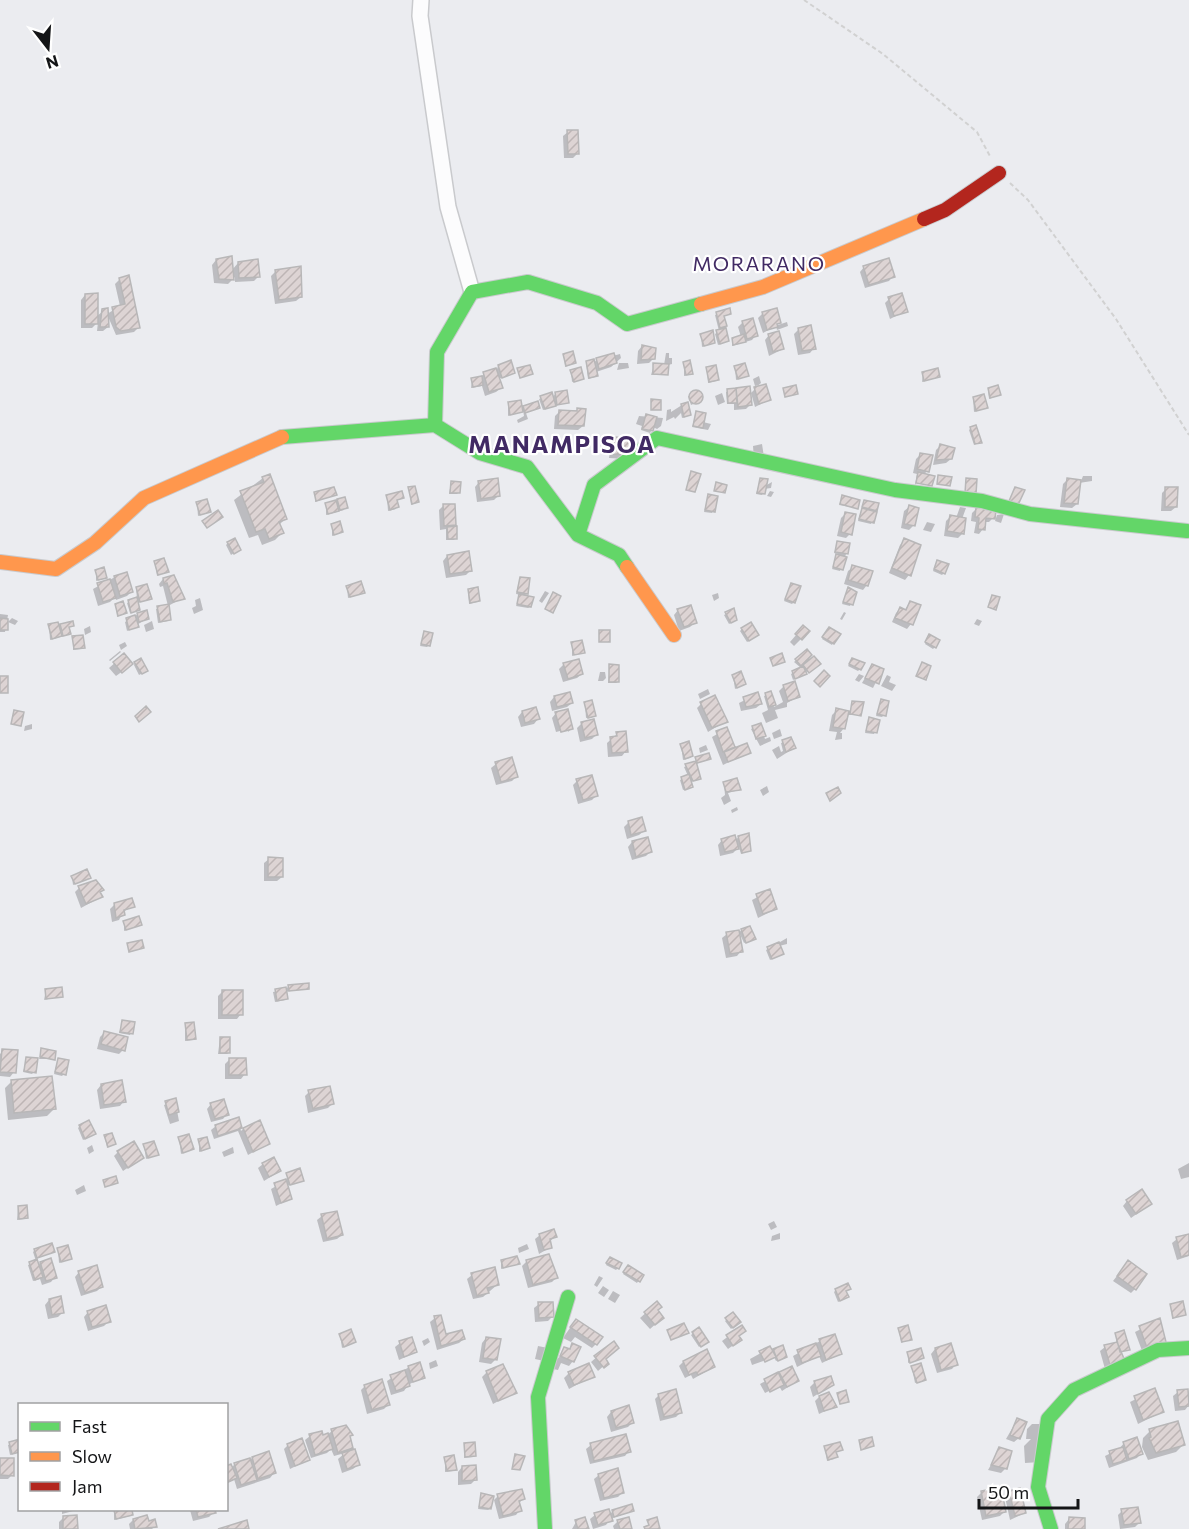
<svg xmlns="http://www.w3.org/2000/svg" width="1189" height="1529" font-family="Commissioner,sans-serif">
	<style>
		.shadow { fill: #0003 }
		.building { fill: url(#building-hatch); stroke: #b8b7b8; stroke-width: 1.5 }
		.lines { fill: none; stroke-linecap: round; stroke-linejoin: round }
		.street-casing { stroke: #c9cacd; stroke-width: 18 }
		.fast-casing { stroke: #c9cacd; stroke-width: 16 }
		.slow-casing { stroke: #c9cacd; stroke-width: 16 }
		.jam-casing { stroke: #c9cacd; stroke-width: 16 }
		.path { stroke: #d1d1d1; stroke-width: 2; stroke-dasharray: 4.5 3; stroke-linecap: butt }
		.street { stroke: #fcfcfd; stroke-width: 15 }
		.fast { stroke: #63d668; stroke-width: 14 }
		.slow { stroke: #ff974d; stroke-width: 14 }
		.jam { stroke: #b3261e; stroke-width: 14 }
		.labels { text-anchor: middle; stroke-width: 4.5; stroke-linejoin: round; paint-order: stroke }
		.neighbourhood-label { font-size: 20px; letter-spacing: 1.5px; fill: #412a64; stroke: #fff }
		.district-label { font-size: 24px; font-weight: bold; letter-spacing: 1.5px; fill: #412a64; stroke: #fff }
	</style>
	<defs>
		<pattern id="building-hatch" width="6" height="6" patternUnits="userSpaceOnUse" patternTransform="scale(1.5)"><rect width="6" height="6" fill="#ddd4d4"/><path d="M-1 1l2-2M0 6l6-6M5 7l2-2" fill="none" stroke="#bdb5b5"/></pattern>
	</defs>
	<rect width="100%" height="100%" fill="#ebecf0"/>
	<!-- shadow -->
	<path class="shadow" d="M568 132 578 153 573 158H564L563 136Z
		M216 260 232 270 238 263 258 277 254 281 235 282V277L228 284 214 283 212 265Z
		M864 267 893 276 889 281 865 288 860 272Z
		M276 271 301 297 296 301 275 304 271 276Z
		M119 280 138 328 134 332 116 335 107 314 120 306 115 284Z
		M85 295 96 317 103 311 108 327 103 331H97L98 322 92 328H81V300Z
		M889 299 906 311 890 319 885 303Z
		M729 310 730 313 723 317 725 326 720 331 728 341 718 345 715 334 719 331 715 315Z
		M763 313 779 322 775 326 787 322 788 326 777 330 776 326 763 333 758 318Z
		M743 322 756 335 752 340 732 346V339L741 337 738 327Z
		M799 329 814 348 810 353 798 355 794 334Z
		M701 335 714 342 702 347Z
		M769 335 783 349 769 356 765 340Z
		M642 346 654 358 649 363 637 364 638 351Z
		M666 353H669V358H672V364L668 365 667 374 651 375 654 365H664Z
		M620 354 621 358 611 367 596 372 595 377 588 379 586 362 593 363 597 360Z
		M564 356 575 363 565 367Z
		M619 363H628L629 368 617 370Z
		M684 363 691 373 689 375 684 376Z
		M498 366 514 373 498 379 501 388 496 392 485 396 482 386 471 388 472 380 497 369Z
		M735 367 747 376 736 380Z
		M707 369 718 379 716 381 708 383Z
		M571 371 583 378 572 382Z
		M923 373 938 377 922 382Z
		M759 376 761 383 755 388 769 400 755 407 751 393 759 385 755 386 753 379Z
		M737 389 750 405 746 409 734 410V404H727L726 392Z
		M988 389 999 395 989 399Z
		M700 392 702 400 691 405 688 396Z
		M556 393 568 402 543 410 539 399 551 394 552 398Z
		M722 393 725 402 718 405 715 396Z
		M973 398 986 408 974 412Z
		M508 404 521 410 524 407 539 408 526 413 528 419 518 423 517 420 524 416 523 410 508 416Z
		M682 405 690 415 688 416 682 418 681 413 675 419 674 417 666 421 667 410 671 409V412Z
		M584 410 583 426 578 430 554 429 555 416 560 411Z
		M697 412 703 422 711 424 708 430 692 427Z
		M639 416 663 418 661 426 657 429 653 427 650 433 641 430 642 426 636 424Z
		M971 428 980 442 974 445 969 430Z
		M615 438 626 459 609 458 611 443Z
		M762 444 764 457 754 460 753 446Z
		M940 446 951 459 946 463 933 465 936 450Z
		M921 454 927 471 915 485 917 474 913 473 916 459Z
		M1083 476H1092V481L1079 483 1077 504 1072 508 1060 507 1063 484 1067 480 1081 481Z
		M263 478 285 519 279 525 282 533 275 540 262 545 258 535 249 538 234 500Z
		M760 480 765 486 772 482 771 488 764 489 762 495 756 494Z
		M479 482 499 495 494 500 477 502 475 487Z
		M451 483 459 492 457 494H449Z
		M409 489 418 502 416 503 411 505Z
		M1166 489 1176 507 1171 511H1161L1162 493Z
		M770 491 774 492 771 497 767 496Z
		M315 494 335 495 315 502Z
		M708 496 713 511 712 513 704 512Z
		M387 497 402 498 396 501V509L388 511Z
		M842 497 856 508 839 505Z
		M344 499V510L326 515V504Z
		M864 501 876 510 871 524 858 521Z
		M197 503 209 512 198 516Z
		M443 506 454 524 450 528 456 538 454 540H446V529L440 530 439 510Z
		M909 507 914 525 909 530 901 528 904 511Z
		M960 507 966 508 962 519 963 533 958 538 944 536 946 521 950 517 956 518Z
		M977 508 993 518 989 522H984L983 529 979 534 974 533 976 522 971 521 972 513Z
		M846 513 850 534 846 538 837 536 841 518Z
		M1004 514 1001 523 995 521 997 515Z
		M927 522 935 524 931 532 923 530Z
		M332 525 342 532 332 536Z
		M905 540 909 575 905 580 889 573 900 545Z
		M838 542 846 554 840 571 832 569 838 554 834 553Z
		M228 543 237 551 231 555 226 545Z
		M447 556 471 570 466 575 446 578 443 561Z
		M155 563 167 571 157 576Z
		M936 563 944 573 942 575 933 571Z
		M853 567 867 585 863 590 844 584 848 571Z
		M96 571 105 577 96 581Z
		M115 577 131 592 127 596 116 600 115 597 110 602 98 606 93 589Z
		M520 578 527 593 523 597 530 607 528 608 516 606 521 595 516 594Z
		M163 579 183 598 168 606V621L158 623 156 609 168 606 163 586 160 587 159 584Z
		M791 584 794 602 792 604 784 601Z
		M347 587 363 593 348 598Z
		M136 588 150 598 137 603 139 610 130 613 127 603 137 599Z
		M848 589 851 604 850 606 842 604Z
		M468 590 479 600 477 602 469 604Z
		M545 591 549 593 542 603 539 601Z
		M718 593 719 598 714 601 712 595Z
		M200 598 203 610 194 614 192 608 196 606 195 600Z
		M910 602 911 624 907 629 892 622 896 613 900 609 904 611Z
		M116 605 125 613 117 617Z
		M678 610 695 622 690 627 679 631 674 615Z
		M844 612 846 613 842 620 840 619Z
		M0 614 8 615 5 632H0Z
		M138 614 148 618 127 631 125 622Z
		M726 614 734 621 729 624 724 615Z
		M12 618 18 621 15 625 8 622Z
		M977 619 982 621 979 626 974 624Z
		M152 621 154 629 146 632 144 625Z
		M72 623 67 635 50 640 49 626Z
		M90 626 91 632 85 635 84 629Z
		M803 627 801 639 794 646 790 642Z
		M742 629 755 637 747 642 740 631Z
		M827 630 833 643 832 645 822 639Z
		M425 633 429 645 427 647 420 646Z
		M73 637 83 647 81 649 73 650Z
		M928 638 935 647 933 649 925 644Z
		M125 642 127 646 121 650 119 645Z
		M572 643 583 652 572 656Z
		M120 651 121 652 110 661 109 660Z
		M806 651 810 655 801 666 814 658 819 664 793 680 791 674 801 668 794 662Z
		M124 655 127 668 116 676 109 668Z
		M851 661 860 669 858 671 848 666Z
		M135 663 145 672 139 675 134 665Z
		M564 664 582 674 577 678 563 682 559 669Z
		M610 666 618 682 616 683H608Z
		M872 666 882 670 873 688 862 683Z
		M600 672H605L606 678 603 681H598Z
		M859 674 864 676 859 682 855 680Z
		M887 675 891 677 889 682 896 685 892 691 881 686Z
		M733 676 745 684 735 689Z
		M784 686 798 697 787 703V707L775 710 778 718 766 723 762 713 768 710 764 696 770 693 774 707 783 702 779 691Z
		M708 689 710 694 700 699 698 694Z
		M757 694 761 704 756 708 741 711 739 703Z
		M554 697 572 703 567 707 552 711 550 702Z
		M881 701 884 715 882 717 876 716Z
		M853 702 860 715H847L844 728 840 733H842V739L835 740 837 732 829 731 832 715 837 710 850 713Z
		M585 704 594 715 592 717 586 718Z
		M701 704 726 721 708 732 697 708Z
		M522 712 538 719 534 724 521 727 518 717Z
		M556 713 571 729 568 732V729L556 732 552 718Z
		M869 719 875 732 874 734 865 733Z
		M582 723 596 735 592 739 580 742 577 728Z
		M32 724V729L24 731 25 726Z
		M760 725 765 739 770 737 771 741 760 746 751 729Z
		M726 729 734 749 749 752 723 765 712 737Z
		M780 729 782 736 774 739 772 733Z
		M617 734 626 751 622 756 608 757 607 743Z
		M791 739 794 748 777 759 772 750 779 746 781 752 783 751 781 743Z
		M681 745 692 756 690 758 683 760Z
		M706 745 708 750 700 753 699 748Z
		M696 758 709 759 695 764 699 778 690 782V788L683 790 680 780 688 776 684 767 695 763Z
		M496 764 517 776 512 781 496 785 491 768Z
		M577 781 596 796 592 800 578 804 573 785Z
		M724 784 739 790 728 793 731 801 724 805 721 798 725 795Z
		M767 786 769 792 763 796 760 790Z
		M737 807 738 810 732 813 731 810Z
		M628 823 644 831 639 835 627 839 624 827Z
		M739 837 749 850 741 854 739 847 733 853 720 856 718 845 722 840H735Z
		M647 838 650 852 646 856 632 860 628 847 632 842Z
		M269 859 282 877 277 881H264V863Z
		M72 877 89 878 73 885Z
		M79 888 99 893 101 897 81 908 75 892Z
		M769 891 776 909 758 918 752 900Z
		M115 904 133 906 123 912 119 920 112 922 110 909Z
		M124 922 141 924 124 931Z
		M742 930 754 939 744 943 739 932Z
		M727 934 741 951 737 956 726 958 722 938Z
		M787 938V944L779 946 782 954 770 960 766 950Z
		M289 986 308 988 285 992V1000L275 1002 273 992 285 990Z
		M46 990 61 996 44 1000Z
		M223 991 241 1014 237 1019H218V996Z
		M123 1022 131 1033 130 1035 119 1033Z
		M185 1025 195 1039 193 1040 185 1041Z
		M104 1033 123 1050 119 1054 97 1049 100 1037Z
		M220 1038 229 1053 227 1054H218Z
		M42 1050 54 1059H39Z
		M3 1051 14 1072 10 1077 0 1076V1054Z
		M27 1058 34 1072 32 1074 23 1072Z
		M58 1059 64 1074 62 1076 54 1074Z
		M229 1060 245 1074 241 1079H225V1064Z
		M12 1081 54 1109 47 1116 8 1120 5 1088Z
		M101 1085 124 1101 120 1106 100 1109 97 1090Z
		M309 1092 332 1104 328 1108 308 1113 305 1096Z
		M175 1100 179 1121 170 1124 164 1105Z
		M211 1104 227 1114 223 1119 211 1122 207 1109Z
		M238 1119 241 1131 243 1129 268 1144 248 1155 238 1131 214 1139 211 1130 216 1126Z
		M80 1126 92 1135 83 1140 78 1128Z
		M105 1137 114 1144 107 1148Z
		M179 1138 192 1149 181 1154Z
		M199 1141 209 1148 199 1152Z
		M92 1145 94 1151 89 1154 87 1148Z
		M144 1146 157 1154 146 1159Z
		M233 1147 234 1153 224 1157 222 1152Z
		M118 1152 142 1158 123 1171 114 1156Z
		M1189 1163V1177L1181 1179 1178 1169Z
		M263 1164 280 1171 264 1181 258 1168Z
		M287 1174 303 1181 286 1186 290 1199 276 1206 271 1189 287 1180Z
		M84 1185 86 1191 77 1195 75 1190Z
		M1127 1201 1145 1208 1131 1218 1123 1206Z
		M18 1207 27 1217 25 1219 17 1220Z
		M322 1216 342 1235 337 1239 323 1242 317 1220Z
		M774 1221 777 1227 771 1230 768 1224Z
		M780 1233V1239L771 1241 772 1236Z
		M540 1235 555 1237 549 1242 551 1247 539 1254 535 1239Z
		M1189 1235V1256L1177 1260 1172 1243 1177 1239Z
		M527 1244 529 1249 519 1253 518 1248Z
		M58 1249 70 1258 59 1263Z
		M35 1250 53 1252 35 1259 38 1266 40 1263 55 1277 51 1282 42 1285 40 1279 33 1281 28 1265 36 1261 33 1252Z
		M548 1256 557 1277 552 1282 528 1288 522 1266 526 1262Z
		M608 1260 618 1268 616 1270 606 1265Z
		M501 1262 518 1263 501 1269Z
		M1124 1267 1135 1289 1131 1293 1113 1281Z
		M626 1268 642 1275 637 1283 623 1274Z
		M79 1272 102 1286 97 1291 81 1296 75 1277Z
		M472 1275 497 1285 483 1297 473 1299 467 1279Z
		M599 1276 603 1278 597 1287 594 1285Z
		M603 1286 609 1290 604 1297 598 1293Z
		M836 1290 845 1291 847 1297 838 1302 834 1292Z
		M613 1291 620 1295 615 1303 608 1299Z
		M49 1300 63 1312 58 1317 48 1319 45 1305Z
		M657 1303 658 1322 650 1329 640 1318Z
		M539 1304 552 1317 548 1321 535 1322 534 1308Z
		M1171 1305 1185 1314 1172 1319Z
		M88 1312 109 1321 104 1326 88 1331 84 1317Z
		M733 1314 739 1322 731 1329 725 1321Z
		M435 1318 445 1336 464 1339 459 1343 437 1350 430 1322Z
		M1159 1320 1144 1356 1135 1332Z
		M572 1325 596 1344 592 1348 575 1337 571 1342 563 1338Z
		M741 1327 735 1344 728 1349 722 1341Z
		M699 1329 705 1343 699 1347 691 1335Z
		M899 1330 911 1339 901 1343Z
		M1116 1334 1128 1349 1120 1353 1105 1369 1100 1351 1105 1347 1116 1344Z
		M340 1335 355 1342 342 1348Z
		M428 1338 430 1342 424 1346 422 1341Z
		M486 1338 496 1359 491 1364 479 1362 482 1343Z
		M820 1341 840 1354 822 1363 819 1356 797 1367 793 1356Z
		M400 1343 416 1352 399 1360 395 1347Z
		M613 1343 604 1360 607 1363 598 1371 591 1362Z
		M573 1345V1361L569 1366 561 1363 558 1370 553 1369 556 1360Z
		M538 1346 548 1348 544 1361 535 1359Z
		M770 1348 772 1352 774 1350 784 1358 776 1361 774 1357 752 1365 750 1359Z
		M935 1349 956 1364 952 1369 937 1373 931 1354Z
		M908 1353 922 1358 908 1363Z
		M436 1360 438 1366 430 1369 429 1363Z
		M683 1362 714 1367 693 1379 691 1375 685 1378 679 1366Z
		M409 1367 423 1377 408 1385 404 1391 391 1395 387 1381Z
		M912 1368 923 1381 915 1383Z
		M487 1372 515 1392 493 1404 482 1377Z
		M569 1373 593 1376 569 1389 564 1378Z
		M780 1373 797 1381 782 1391 779 1386 765 1393 760 1384Z
		M814 1383 832 1385 813 1397 810 1387Z
		M365 1386 388 1405 384 1409 367 1414 361 1390Z
		M1154 1390 1162 1412 1138 1424 1130 1402Z
		M1187 1391 1189 1405 1185 1410 1175 1411 1173 1396 1178 1392Z
		M659 1395 681 1412 676 1417 660 1421 655 1399Z
		M819 1397 834 1401 836 1406 819 1414 815 1401Z
		M611 1412 632 1423 628 1427 611 1432 607 1417Z
		M1017 1420 1019 1438 1014 1442 1006 1439Z
		M1032 1424H1044L1040 1462 1025 1463 1024 1446 1031 1439H1026L1027 1429Z
		M332 1431 351 1435 349 1437 352 1448 345 1454 358 1465 353 1469 342 1473 338 1459 345 1453 334 1456 331 1449 327 1453 311 1458 305 1440 310 1436 327 1435Z
		M1150 1431 1183 1445 1176 1452 1148 1460 1142 1447 1143 1438Z
		M20 1441V1452L10 1455 8 1445Z
		M1124 1443 1141 1453 1137 1458 1109 1468 1105 1456 1119 1449Z
		M288 1445 308 1460 290 1469 284 1449Z
		M465 1445 475 1455 473 1457 464 1458Z
		M591 1445 629 1451 625 1456 590 1464 586 1449Z
		M825 1448 834 1452V1459L827 1461Z
		M1000 1449 1010 1452 1005 1469 1001 1473 988 1470Z
		M253 1458 274 1473 270 1478 237 1489 234 1479 226 1484V1467L231 1468 235 1464Z
		M445 1458 455 1469 453 1471 445 1472Z
		M0 1459 12 1475 8 1479H0Z
		M462 1467 476 1479 471 1484 458 1485V1472Z
		M599 1475 623 1492 618 1497 600 1501 594 1479Z
		M982 1492 1004 1512 1000 1516 982 1520 977 1497Z
		M1009 1492 1025 1513 1010 1520 1005 1497Z
		M482 1495 490 1509 488 1510 478 1509Z
		M498 1496 523 1499 518 1504 520 1510 516 1515 499 1519 494 1500Z
		M62 1510H73V1511L62 1514Z
		M130 1510V1516L114 1520V1511Z
		M190 1510H213L214 1512 209 1517 193 1521Z
		M613 1511H632L610 1519 606 1525 593 1529 590 1519 595 1515H609Z
		M1122 1511 1139 1523 1135 1527 1120 1529 1118 1515Z
		M64 1517 76 1529H59V1522Z
		M1069 1519 1083 1529H1065V1524Z
		M133 1520 155 1526 152 1529H130L129 1524Z
		M618 1521 631 1529H614L613 1526Z
		M576 1522 587 1529H572Z"/>
	<!-- building -->
	<path class="building" d="M567 130H578L579 154H568Z
		M232 256 234 280 219 279 216 259Z
		M889 258 895 277 869 285 863 266Z
		M258 259 260 277 239 278 238 262Z
		M301 266 302 297 279 300 275 270Z
		M129 275 140 328 121 331 116 327 112 307 125 304 119 278Z
		M98 293V324H85V294Z
		M902 293 908 312 894 316 888 297Z
		M108 308 109 327H100L102 309Z
		M730 308 731 314 724 316 727 326 720 328 716 312Z
		M777 308 781 323 777 324 778 327 767 330 762 312Z
		M753 318 758 336 747 339 742 321Z
		M811 325 816 349 802 351 798 328Z
		M726 328 729 341 720 344 716 330Z
		M713 330 715 343 704 346 700 334Z
		M779 331 784 349 773 352 768 334Z
		M744 334 746 342 733 345 732 338Z
		M642 345 656 348 655 359 641 360Z
		M573 351 576 363 566 366 563 354Z
		M614 353 617 363 599 369 596 358Z
		M594 359 598 376 589 378 586 361Z
		M511 360 515 373 502 378 498 365Z
		M690 360 693 374 686 375 683 362Z
		M653 363 669 364 668 375 653 374Z
		M745 363 749 376 738 379 734 366Z
		M530 365 533 374 520 378 517 368Z
		M716 365 719 380 709 382 706 367Z
		M581 367 584 379 574 382 570 370Z
		M496 368 503 388 489 392 483 372Z
		M938 368 940 377 924 381 922 372Z
		M482 376 483 385 473 387 471 378Z
		M766 384 771 400 759 404 754 387Z
		M796 385 798 394 785 397 783 388Z
		M998 385 1001 395 990 398 988 388Z
		M750 386 752 405 738 407 736 388Z
		M736 388 737 403H728L727 389Z
		M567 390 569 403 557 405 555 392Z
		M689 397a7 7 0 1 1 14 0a7 7 0 1 1-14 0Z
		M552 392 556 406 545 409 540 396Z
		M984 394 988 408 976 411 973 397Z
		M651 399 661 400V410H651Z
		M521 400 523 412 510 415 508 402Z
		M538 401 540 408 525 413 523 406Z
		M688 402 691 415 684 417 681 404Z
		M577 408 586 409 584 426 558 425 559 410 577 411Z
		M696 411 706 413 703 428 693 426Z
		M646 414 657 417 653 431 642 429Z
		M976 425 982 443 975 444 970 427Z
		M615 437 633 439 632 455 613 454Z
		M940 444 955 448 952 459 936 460Z
		M920 453 933 455 929 472 917 469Z
		M691 471 701 474 695 492 686 490Z
		M918 472 935 476 932 486 916 483Z
		M270 474 287 519 279 522 284 533 269 539 265 529 256 532 240 491 264 482 262 477Z
		M938 475 952 477 950 486 937 484Z
		M498 478 500 496 481 499 478 481Z
		M760 478 768 479 765 494 757 493Z
		M966 478 977 479 976 494 965 493Z
		M1067 478 1081 480 1078 504 1064 503Z
		M451 481 461 482 460 493H450Z
		M716 482 727 485 725 493 714 491Z
		M415 486 419 502 412 504 408 487Z
		M334 487 337 495 316 501 314 492Z
		M1015 487 1025 490 1018 505 1009 501Z
		M1165 487H1178L1177 507H1165Z
		M402 491 404 498 397 500 399 507 390 510 386 495Z
		M708 494 718 496 715 512 705 510Z
		M842 495 860 500 858 509 840 504Z
		M345 497 348 508 340 510 337 499Z
		M207 499 211 512 200 515 196 502Z
		M336 500 339 511 328 514 325 503Z
		M864 500 879 503 877 511 862 507Z
		M443 504H455L456 525 444 526Z
		M909 505 919 508 915 526 904 524Z
		M976 507 996 509 995 519 986 518 985 530 978 529 979 518 975 517Z
		M862 508 877 512 874 523 859 519Z
		M218 510 223 517 207 528 202 521Z
		M845 512 856 514 852 535 841 532Z
		M950 515 966 518 964 534 947 531Z
		M340 521 343 532 334 535 331 524Z
		M457 526V539H448L447 527Z
		M235 538 241 550 234 554 227 542Z
		M904 538 921 545 911 576 892 568Z
		M837 541 850 543 848 554 835 552Z
		M469 551 472 571 450 574 447 555Z
		M836 554 847 557 843 570 833 567Z
		M164 558 169 572 158 575 154 561Z
		M937 560 949 564 945 574 934 569Z
		M852 565 873 571 868 586 848 580Z
		M104 567 107 578 98 580 95 570Z
		M127 572 133 592 120 596 114 576Z
		M174 575 185 599 173 602 167 583 164 584 163 578Z
		M520 577 530 578 528 594 517 592Z
		M110 579 116 598 103 602 97 583Z
		M361 581 365 593 350 597 346 586Z
		M791 583 801 586 795 603 785 599Z
		M147 584 152 599 140 602 136 587Z
		M478 587 480 601 470 603 468 589Z
		M848 587 857 592 853 605 843 602Z
		M553 592 561 596 553 613 545 609Z
		M519 594 534 597 531 607 517 604Z
		M992 595 1000 597 996 610 988 607Z
		M137 597 140 610 131 613 128 600Z
		M123 601 127 613 118 616 115 604Z
		M910 601 921 605 913 625 895 618 900 607 906 610Z
		M169 604 171 620 160 622 157 606Z
		M691 605 697 623 684 627 677 609Z
		M734 608 737 620 731 623 725 612Z
		M147 610 149 619 139 622 137 613Z
		M135 615 139 627 129 630 126 618Z
		M0 618 8 619V630H0Z
		M73 621 74 626 69 627 71 634 63 636 60 624Z
		M58 622 62 636 52 639 48 624Z
		M751 622 759 635 749 641 741 628Z
		M803 625 810 631 802 640 795 634Z
		M829 627 841 634 834 644 822 637Z
		M599 630H610V642H599Z
		M424 631 433 633 430 646 421 644Z
		M929 634 940 640 936 648 925 642Z
		M83 635 85 648 74 649 72 636Z
		M582 640 585 653 574 655 571 642Z
		M807 649 812 655 801 666 795 659Z
		M124 653 133 664 122 673 113 662Z
		M782 653 785 662 773 666 770 658Z
		M814 656 821 664 809 673 803 665Z
		M141 658 148 671 142 674 134 662Z
		M852 658 865 663 861 670 849 664Z
		M579 659 583 674 568 679 563 663Z
		M922 662 931 666 926 680 916 676Z
		M609 664 619 665V682H609Z
		M872 664 884 669 879 684 865 678Z
		M803 666 807 674 795 679 792 671Z
		M824 670 830 676 820 687 814 681Z
		M741 671 746 684 737 688 732 675Z
		M0 676H8V693H0Z
		M795 681 800 697 788 701 783 685Z
		M771 691 776 705 769 707 765 693Z
		M570 692 573 703 557 707 554 696Z
		M758 692 762 704 746 707 743 697Z
		M715 695 728 722 712 728 700 702Z
		M881 699 889 701 886 716 877 714Z
		M592 700 596 716 588 718 584 702Z
		M852 701 864 702 861 716 850 714Z
		M146 706 151 712 139 722 135 716Z
		M536 707 540 719 525 723 522 711Z
		M836 708 849 711 845 729 833 727Z
		M568 709 573 729 561 732 555 712Z
		M14 710 24 712 21 726 11 724Z
		M869 717 880 720 877 733 866 731Z
		M594 719 598 735 585 738 581 722Z
		M761 723 766 736 756 739 752 726Z
		M727 727 735 747 723 752 716 731Z
		M626 731 628 752 612 753 610 737 617 736 616 732Z
		M791 737 796 748 786 752 782 740Z
		M689 741 693 756 685 759 680 744Z
		M747 743 751 753 728 762 724 752Z
		M709 753 711 759 697 763 695 757Z
		M512 757 518 777 501 782 495 762Z
		M696 761 701 779 693 781 685 764Z
		M689 774 693 787 685 790 681 777Z
		M592 775 598 796 583 800 576 779Z
		M737 778 741 790 726 792 723 782Z
		M838 787 841 793 830 801 826 793Z
		M642 817 646 831 631 835 628 821Z
		M749 833 751 851 742 853 738 836Z
		M735 835 739 849 725 852 721 839Z
		M648 837 652 852 636 857 632 841Z
		M268 857 283 858V877H268Z
		M87 869 91 878 75 884 71 876Z
		M96 880 104 890 100 892 103 897 86 904 78 886Z
		M770 889 777 909 763 914 756 894Z
		M132 898 135 907 124 910 125 915 116 918 114 903Z
		M139 916 142 925 126 930 123 921Z
		M750 926 756 939 746 943 741 929Z
		M739 930 743 952 730 954 726 932Z
		M142 940 144 948 129 952 127 943Z
		M779 942 784 954 772 959 767 947Z
		M309 983V989L289 991 288 985Z
		M62 987 63 997 46 999 45 989Z
		M286 987 288 999 277 1001 275 989Z
		M222 990H243V1015H222Z
		M122 1020 135 1022 133 1034 120 1032Z
		M194 1022 196 1039 187 1040 185 1023Z
		M104 1031 128 1037 125 1051 101 1044Z
		M220 1037H230V1053H220Z
		M41 1048 56 1051 55 1060 40 1057Z
		M2 1049 18 1050 16 1073 0 1072Z
		M26 1057 38 1058 36 1073 24 1071Z
		M58 1058 69 1060 66 1075 55 1072Z
		M229 1058H246L247 1075H229Z
		M52 1076 56 1109 14 1113 11 1080Z
		M122 1080 126 1102 104 1105 101 1084Z
		M330 1086 334 1104 313 1109 308 1090Z
		M176 1098 179 1112 169 1115 165 1101Z
		M224 1099 229 1115 215 1119 210 1103Z
		M239 1117 242 1128 218 1136 215 1125Z
		M89 1120 96 1134 85 1139 79 1125Z
		M260 1120 270 1144 253 1152 243 1128Z
		M112 1133 116 1144 108 1147 104 1135Z
		M189 1134 194 1149 183 1153 178 1137Z
		M207 1137 210 1148 201 1151 198 1139Z
		M134 1141 144 1158 128 1168 117 1151Z
		M154 1141 159 1155 148 1158 143 1144Z
		M274 1157 281 1171 269 1177 262 1163Z
		M300 1168 304 1181 290 1185 286 1173Z
		M116 1176 118 1183 105 1187 103 1180Z
		M286 1179 292 1199 281 1203 274 1183Z
		M1142 1189 1152 1204 1136 1214 1126 1200Z
		M27 1205 28 1218 19 1219 18 1206Z
		M337 1211 343 1235 327 1239 321 1214Z
		M554 1229 557 1237 550 1239 552 1248 544 1250 539 1234Z
		M1189 1234V1255L1181 1257 1176 1237Z
		M52 1243 55 1252 37 1258 34 1249Z
		M68 1245 72 1259 61 1262 57 1248Z
		M549 1254 558 1278 533 1285 526 1260Z
		M517 1256 520 1264 503 1268 501 1260Z
		M610 1257 622 1263 619 1269 606 1263Z
		M51 1258 57 1278 46 1281 40 1262Z
		M37 1259 43 1277 35 1280 29 1262Z
		M1128 1260 1147 1274 1136 1290 1117 1276Z
		M97 1265 103 1287 85 1293 78 1271Z
		M628 1265 644 1275 640 1282 623 1272Z
		M495 1267 499 1285 487 1288 489 1293 477 1296 471 1273Z
		M848 1283 851 1289 846 1291 849 1297 840 1301 835 1289Z
		M61 1296 64 1313 52 1315 49 1299Z
		M657 1301 662 1307 658 1310 664 1318 655 1325 644 1312Z
		M1183 1301 1186 1315 1173 1318 1170 1304Z
		M538 1302H553L554 1317 539 1318Z
		M106 1305 111 1322 92 1327 87 1311Z
		M733 1312 741 1322 733 1328 725 1318Z
		M441 1315 446 1334 462 1330 465 1339 441 1346 434 1316Z
		M1160 1318 1167 1346 1149 1353 1139 1326Z
		M576 1319 603 1337 597 1345 570 1327Z
		M684 1323 689 1333 671 1340 667 1330Z
		M742 1325 746 1331 739 1336 742 1340 733 1346 726 1335Z
		M908 1325 912 1340 902 1342 898 1328Z
		M699 1327 709 1342 701 1347 692 1332Z
		M351 1329 356 1342 344 1347 339 1334Z
		M1124 1330 1130 1350 1120 1352 1115 1333Z
		M835 1334 842 1354 826 1360 819 1339Z
		M412 1337 417 1352 404 1357 399 1341Z
		M486 1337 501 1339 497 1360 483 1358Z
		M614 1341 619 1348 606 1359 609 1364 604 1368 594 1356Z
		M1117 1342 1125 1361 1110 1365 1104 1345Z
		M572 1343 581 1347 574 1362 560 1356 564 1347 570 1349Z
		M816 1343 821 1356 802 1363 797 1350Z
		M951 1343 958 1365 941 1370 935 1348Z
		M783 1345 787 1357 778 1361 773 1349Z
		M770 1346 776 1357 765 1362 759 1351Z
		M921 1348 924 1358 910 1363 907 1352Z
		M707 1349 715 1367 698 1375 696 1372 689 1375 683 1361Z
		M420 1362 425 1378 413 1382 408 1366Z
		M589 1363 595 1377 574 1385 568 1372Z
		M921 1363 926 1380 917 1383 911 1366Z
		M503 1364 517 1393 498 1401 486 1371Z
		M792 1366 799 1381 787 1387 779 1372Z
		M405 1370 410 1386 396 1391 390 1375Z
		M778 1372 784 1385 770 1392 764 1379Z
		M831 1376 834 1385 818 1394 814 1381Z
		M382 1379 390 1405 372 1410 364 1385Z
		M1155 1388 1164 1412 1143 1420 1134 1396Z
		M676 1389 682 1413 664 1417 658 1394Z
		M1188 1389 1189 1406 1179 1407 1177 1390Z
		M846 1390 849 1402 840 1404 837 1393Z
		M829 1392 837 1407 824 1411 819 1396Z
		M629 1405 634 1423 616 1428 611 1411Z
		M1017 1418 1027 1422 1020 1439 1010 1435Z
		M1178 1421 1185 1445 1156 1453 1149 1438 1151 1437 1149 1429Z
		M346 1425 353 1435 350 1436 353 1448 338 1453 331 1429Z
		M322 1431 323 1435 328 1433 333 1449 315 1455 309 1434Z
		M626 1434 631 1452 594 1461 590 1443Z
		M872 1437 874 1446 861 1450 859 1440Z
		M1137 1437 1143 1454 1129 1459 1123 1442Z
		M302 1438 310 1460 295 1466 287 1444Z
		M20 1439V1452L12 1454 9 1442Z
		M475 1442 476 1456 465 1457 464 1443Z
		M840 1442 843 1450 836 1452 838 1457 828 1460 824 1446Z
		M999 1447 1012 1451 1007 1469 991 1465Z
		M1123 1447 1127 1460 1113 1464 1109 1451Z
		M355 1449 360 1465 347 1469 342 1453Z
		M269 1451 276 1473 258 1479 252 1457Z
		M515 1454 525 1456 520 1470 512 1469Z
		M454 1455 457 1470 447 1471 444 1457Z
		M0 1458H14V1476L0 1475Z
		M250 1458 257 1480 241 1485 234 1463Z
		M231 1464 237 1478 226 1483V1466Z
		M476 1465 477 1480 462 1481V1466Z
		M618 1468 624 1493 604 1498 598 1474Z
		M1001 1487 1006 1512 986 1516 981 1491Z
		M1020 1488 1026 1513 1015 1516 1009 1491Z
		M522 1489 525 1499 519 1501 522 1511 503 1516 497 1494Z
		M481 1493 494 1496 491 1509 479 1507Z
		M632 1504 634 1511 614 1517 612 1510Z
		M1138 1507 1141 1523 1124 1525 1121 1509Z
		M609 1509 613 1521 598 1525 594 1513Z
		M114 1510H132L133 1515 116 1519Z
		M196 1510H215L216 1513 198 1517Z
		M77 1515 78 1529H63V1516Z
		M147 1515 149 1521 155 1519 157 1527 135 1529 133 1519Z
		M585 1517 589 1529H578L575 1520Z
		M629 1517 632 1529H620L617 1520Z
		M657 1517 660 1529H645L644 1527 649 1525 647 1520Z
		M1069 1517 1085 1518V1529H1068Z
		M247 1520 249 1529H218Z"/>
	<g class="lines">
		<defs>
			<path id="street" d="M421 0 420 16 448 207 472 292"/>
			<path id="fast" d="M435 425 437 352 472 292 528 282 597 303 627 324 701 304
				M282 437 435 425 480 453 527 467 578 535 619 555 627 567
				M578 535 594 485 657 438 895 490 982 501 1030 514 1187 531
				M545 1529 538 1397 568 1297
				M1051 1529 1038 1487 1048 1419 1074 1390 1158 1350 1189 1348"/>
			<path id="slow" d="M701 304 763 287 924 219
				M0 562 56 569 95 543 144 498 282 437
				M627 567 674 635"/>
			<path id="jam" d="M924 219 945 210 999 173"/>
		</defs>
		<!-- street casing -->
		<use href="#street" class="street-casing"/>
		<!-- fast casing -->
		<use href="#fast" class="fast-casing"/>
		<!-- slow casing -->
		<use href="#slow" class="slow-casing"/>
		<!-- jam casing -->
		<use href="#jam" class="jam-casing"/>
		<!-- path -->
		<path class="path" d="M804 0 883 54 977 132 991 158
			M1010 183 1028 200 1116 319 1189 435"/>
		<!-- street -->
		<use href="#street" class="street"/>
		<!-- fast -->
		<use href="#fast" class="fast"/>
		<!-- slow -->
		<use href="#slow" class="slow"/>
		<!-- jam -->
		<use href="#jam" class="jam"/>
	</g>
	<g class="labels">
		<!-- neighbourhood labels -->
		<g class="neighbourhood-label">
			<text x="759" y="271">MORARANO</text>
		</g>
		<!-- district labels -->
		<g class="district-label">
			<text x="562" y="453">MANAMPISOA</text>
		</g>
	</g>
	<!-- legend -->
	<rect x="18" y="1403" width="210" height="108" fill="#ffffff" stroke="#a1a1a2" stroke-width="1.5"/>
	<rect x="30" y="1422" width="30" height="9" fill="#63d668" stroke="#a1a1a2" stroke-width="1.5"/>
	<text x="72" y="1433" font-size="18" fill="#141517">Fast</text>
	<rect x="30" y="1452" width="30" height="9" fill="#ff974d" stroke="#a1a1a2" stroke-width="1.5"/>
	<text x="72" y="1463" font-size="18" fill="#141517">Slow</text>
	<rect x="30" y="1482" width="30" height="9" fill="#b3261e" stroke="#a1a1a2" stroke-width="1.5"/>
	<text x="72" y="1493" font-size="18" fill="#141517">Jam</text>
	<!-- north arrow -->
	<g transform="translate(48 48) rotate(163)" stroke="#ffffff" stroke-width="4.5" paint-order="stroke">
	<path d="M0-4.5L10 22L0 15L-10 22Z" fill="#141517"/>
	<text y="-9" font-size="16" font-weight="bold" text-anchor="middle" fill="#141517">N</text>
	</g>
	<!-- scale -->
	<path d="M979 1499v9h99v-9" fill="none" stroke="#141517" stroke-width="3"/>
	<text x="988" y="1499" font-size="18" fill="#141517" stroke="#ffffff" stroke-width="4.5" paint-order="stroke">50 m</text>
</svg>
